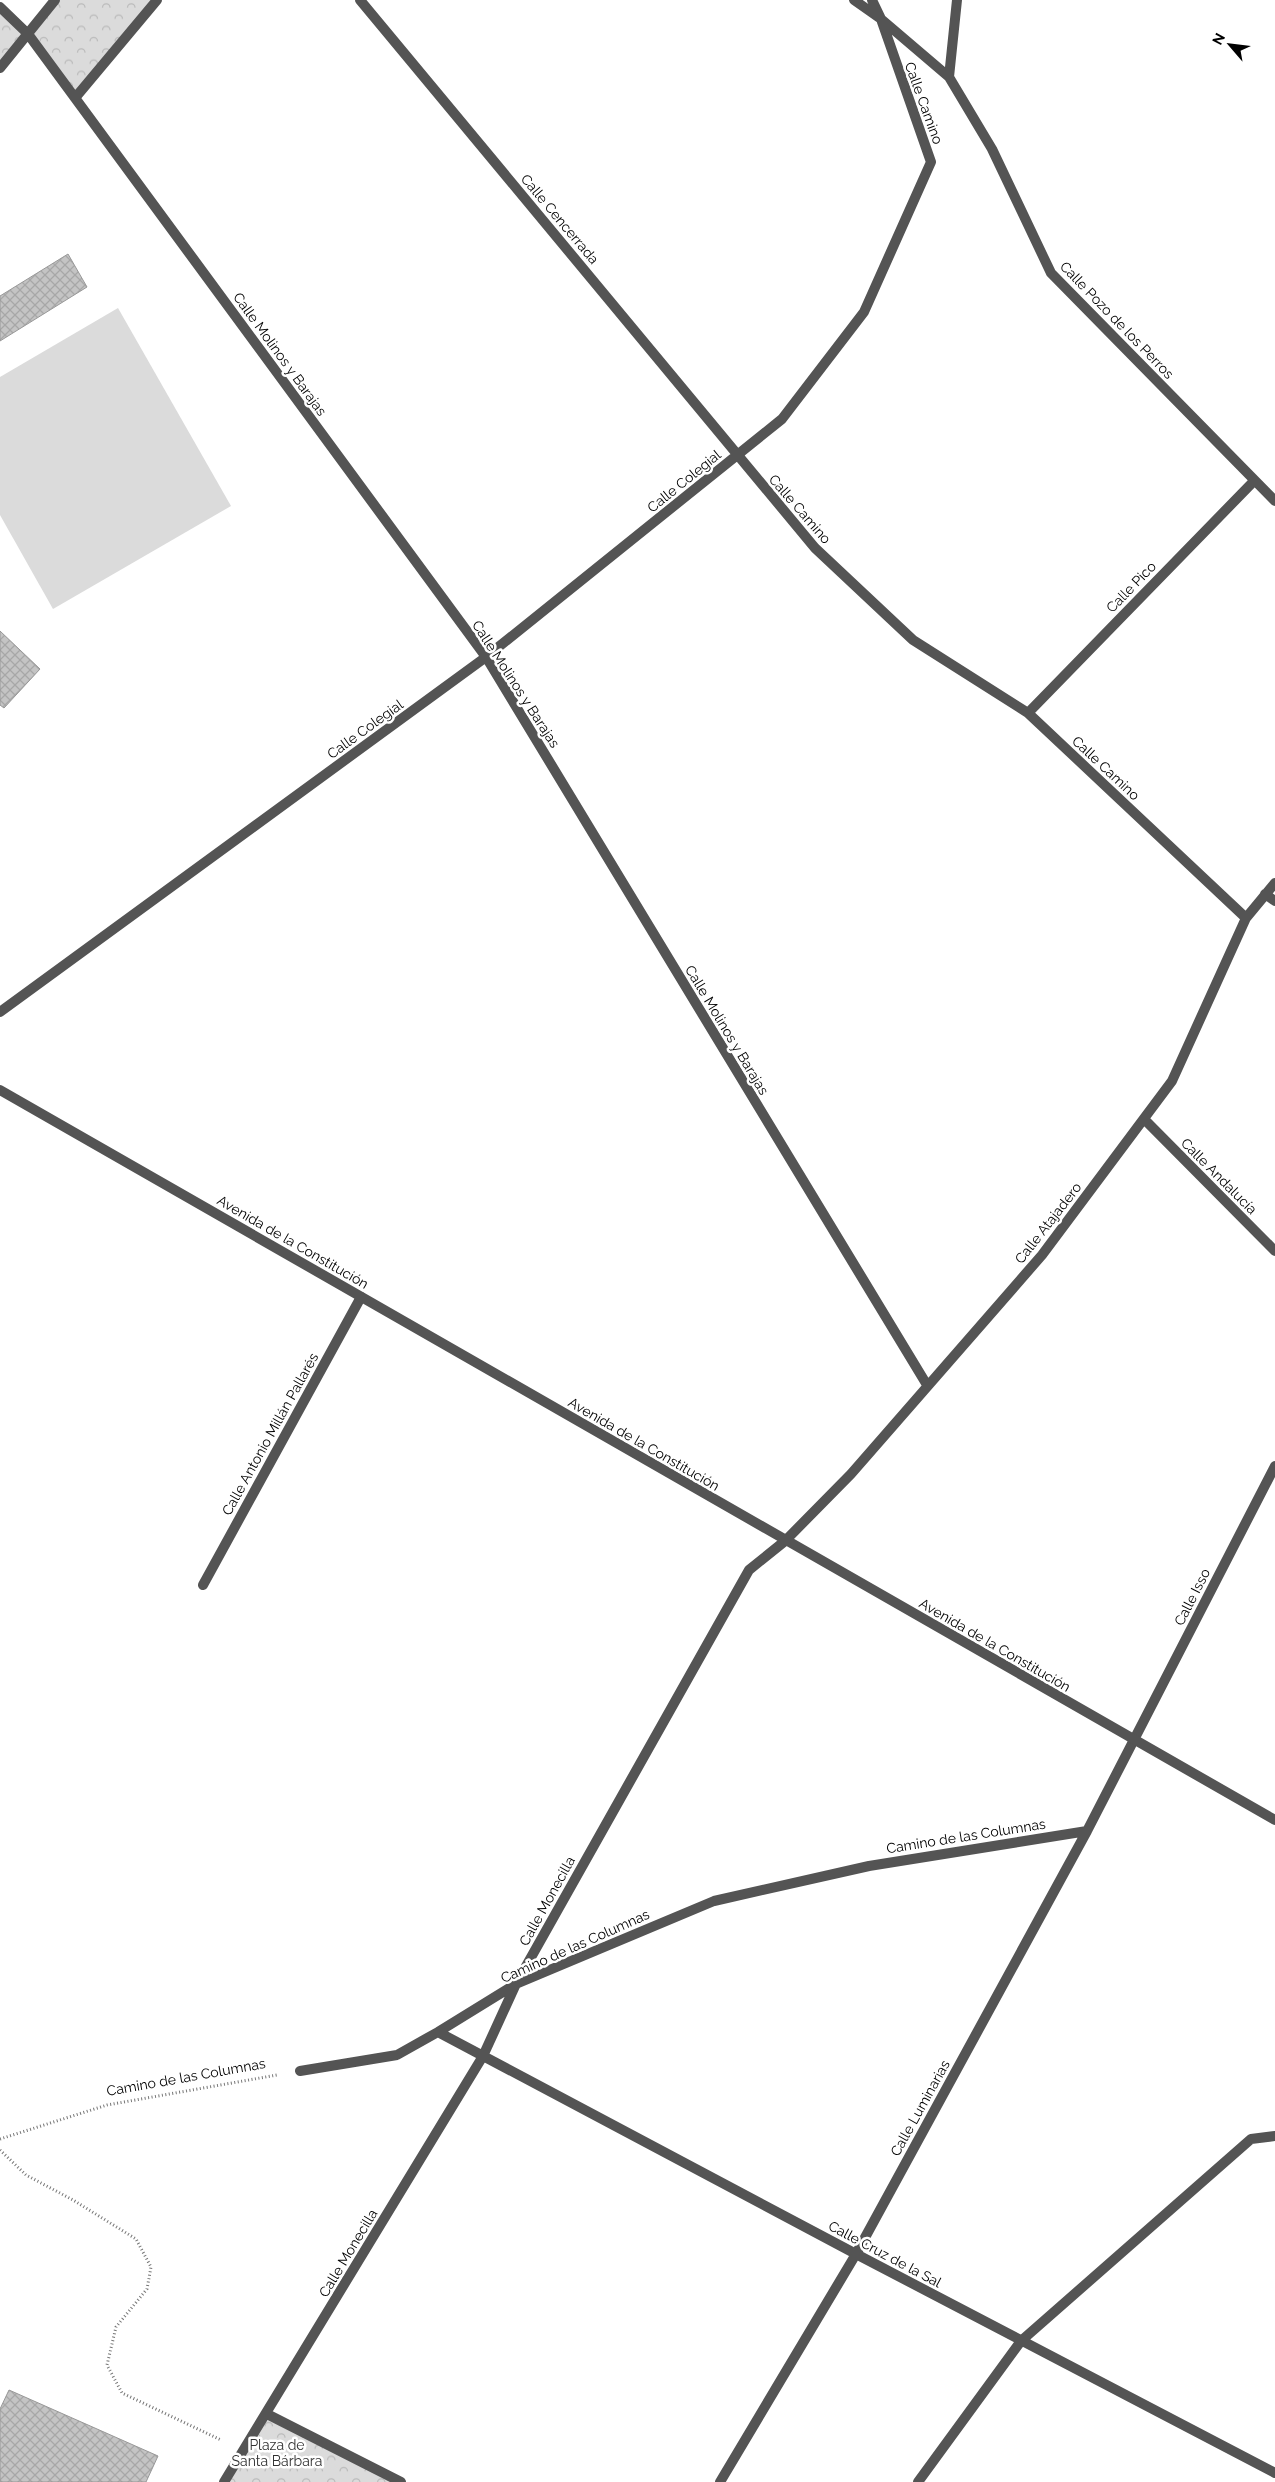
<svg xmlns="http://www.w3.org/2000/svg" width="1275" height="2482" font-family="Raleway,sans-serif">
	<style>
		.park { fill: url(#park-crowns) }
		.garden { fill: #dbdbdb }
		.building { fill: url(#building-cross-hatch); stroke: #989898 }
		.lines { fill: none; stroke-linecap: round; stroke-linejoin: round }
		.path { stroke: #767676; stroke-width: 3; stroke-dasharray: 1 2.5; stroke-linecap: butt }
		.minor { stroke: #545454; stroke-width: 10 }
		.tertiary { stroke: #545454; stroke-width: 10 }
		.labels { text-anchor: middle; stroke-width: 5; stroke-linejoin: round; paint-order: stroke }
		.street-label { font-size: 14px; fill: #000; stroke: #fff }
		.park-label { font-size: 14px; fill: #323232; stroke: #fff }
	</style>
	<defs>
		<pattern id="park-crowns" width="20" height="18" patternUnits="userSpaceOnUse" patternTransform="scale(1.25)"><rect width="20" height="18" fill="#dbdbdb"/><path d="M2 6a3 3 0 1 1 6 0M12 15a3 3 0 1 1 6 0" fill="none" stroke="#bababa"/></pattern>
		<pattern id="building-cross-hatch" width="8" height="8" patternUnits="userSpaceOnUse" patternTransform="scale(1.25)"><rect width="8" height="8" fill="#c4c4c4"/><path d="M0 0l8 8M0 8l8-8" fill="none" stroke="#a7a7a7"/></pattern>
	</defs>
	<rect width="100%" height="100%" fill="#fff"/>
	<!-- park -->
	<path class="park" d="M55 0H157L75 98 28 34 0 68V7L28 34Z
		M267 2414 401 2482H224Z"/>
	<!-- garden -->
	<path class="garden" d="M118 308 231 506 53 609 0 515V377Z"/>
	<!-- building -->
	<path class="building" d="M68 254 87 287 0 341V296Z
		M0 631 40 669 4 708 0 705Z
		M9 2390 158 2456 146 2482H0V2409Z"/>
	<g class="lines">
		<!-- path -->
		<path class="path" d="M0 2139 107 2105 277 2075
			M0 2150 26 2175 73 2200 136 2239 151 2267 147 2289 116 2327 107 2365 122 2393 221 2440"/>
		<!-- minor -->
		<path class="minor" d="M360 0 815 548 913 640 1028 713 1246 918
			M854 0 881 19 949 77 992 149 1051 273 1275 501
			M0 7 28 34 486 657 927 1385
			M0 68 55 0
			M949 77 957 0
			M75 98 157 0
			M1028 713 1254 481
			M1265 894 1275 901
			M0 1012 486 657 782 419 864 312 931 162 881 19 872 0
			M1144 1119 1275 1251
			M203 1585 361 1297
			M438 2032 856 2254 1275 2473
			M300 2071 397 2055 438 2032 516 1984 714 1901 869 1866 1087 1831
			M267 2414 401 2482
			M224 2482 483 2056 516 1984 749 1570 785 1541 851 1474 1042 1255 1172 1081 1246 918 1275 883
			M720 2482 856 2254 1087 1831 1275 1466
			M918 2482 1021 2341 1251 2139 1275 2136"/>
		<!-- tertiary -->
		<path class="tertiary" d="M0 1090 1275 1820"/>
	</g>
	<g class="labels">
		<!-- street labels -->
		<g class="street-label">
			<text transform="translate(924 103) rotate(70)" y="5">Calle Camino</text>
			<text transform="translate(560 219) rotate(50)" y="5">Calle Cencerrada</text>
			<text transform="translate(1117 320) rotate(46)" y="5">Calle Pozo de los Perros</text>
			<text transform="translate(280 354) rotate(54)" y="5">Calle Molinos y Barajas</text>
			<text transform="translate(684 481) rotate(-39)" y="5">Calle Colegial</text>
			<text transform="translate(800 509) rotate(49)" y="5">Calle Camino</text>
			<text transform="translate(1131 587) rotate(-46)" y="5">Calle Pico</text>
			<text transform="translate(516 684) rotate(57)" y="5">Calle Molinos y Barajas</text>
			<text transform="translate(365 729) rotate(-36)" y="5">Calle Colegial</text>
			<text transform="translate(1106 768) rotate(43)" y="5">Calle Camino</text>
			<text transform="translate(727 1030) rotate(59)" y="5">Calle Molinos y Barajas</text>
			<text transform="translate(1219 1176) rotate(45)" y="5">Calle Andalucía</text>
			<text transform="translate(1048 1223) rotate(-52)" y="5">Calle Atajadero</text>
			<text transform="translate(293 1242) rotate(30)" y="5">Avenida de la Constitución</text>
			<text transform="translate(270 1434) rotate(-61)" y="5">Calle Antonio Millán Pallarés</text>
			<text transform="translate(644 1444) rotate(30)" y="5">Avenida de la Constitución</text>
			<text transform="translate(1192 1597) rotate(-63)" y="5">Calle Isso</text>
			<text transform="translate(995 1645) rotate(30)" y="5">Avenida de la Constitución</text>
			<text transform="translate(966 1836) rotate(-9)" y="5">Camino de las Columnas</text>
			<text transform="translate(547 1901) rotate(-61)" y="5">Calle Monecilla</text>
			<text transform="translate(575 1946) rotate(-24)" y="5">Camino de las Columnas</text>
			<text transform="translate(186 2077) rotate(-10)" y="5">Camino de las Columnas</text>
			<text transform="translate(920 2108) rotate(-61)" y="5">Calle Luminarias</text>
			<text transform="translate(348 2253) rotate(-59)" y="5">Calle Monecilla</text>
			<text transform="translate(885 2254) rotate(28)" y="5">Calle Cruz de la Sal</text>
		</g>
		<!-- park labels -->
		<g class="park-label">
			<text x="277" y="2450">Plaza de<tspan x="277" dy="16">Santa Bárbara</tspan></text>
		</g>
	</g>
	<!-- north arrow -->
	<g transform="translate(1230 45) rotate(298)" stroke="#ffffff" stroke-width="4" paint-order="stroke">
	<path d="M0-4L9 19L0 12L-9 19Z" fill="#000000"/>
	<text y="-8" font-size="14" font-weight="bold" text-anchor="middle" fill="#000000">N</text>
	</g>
</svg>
